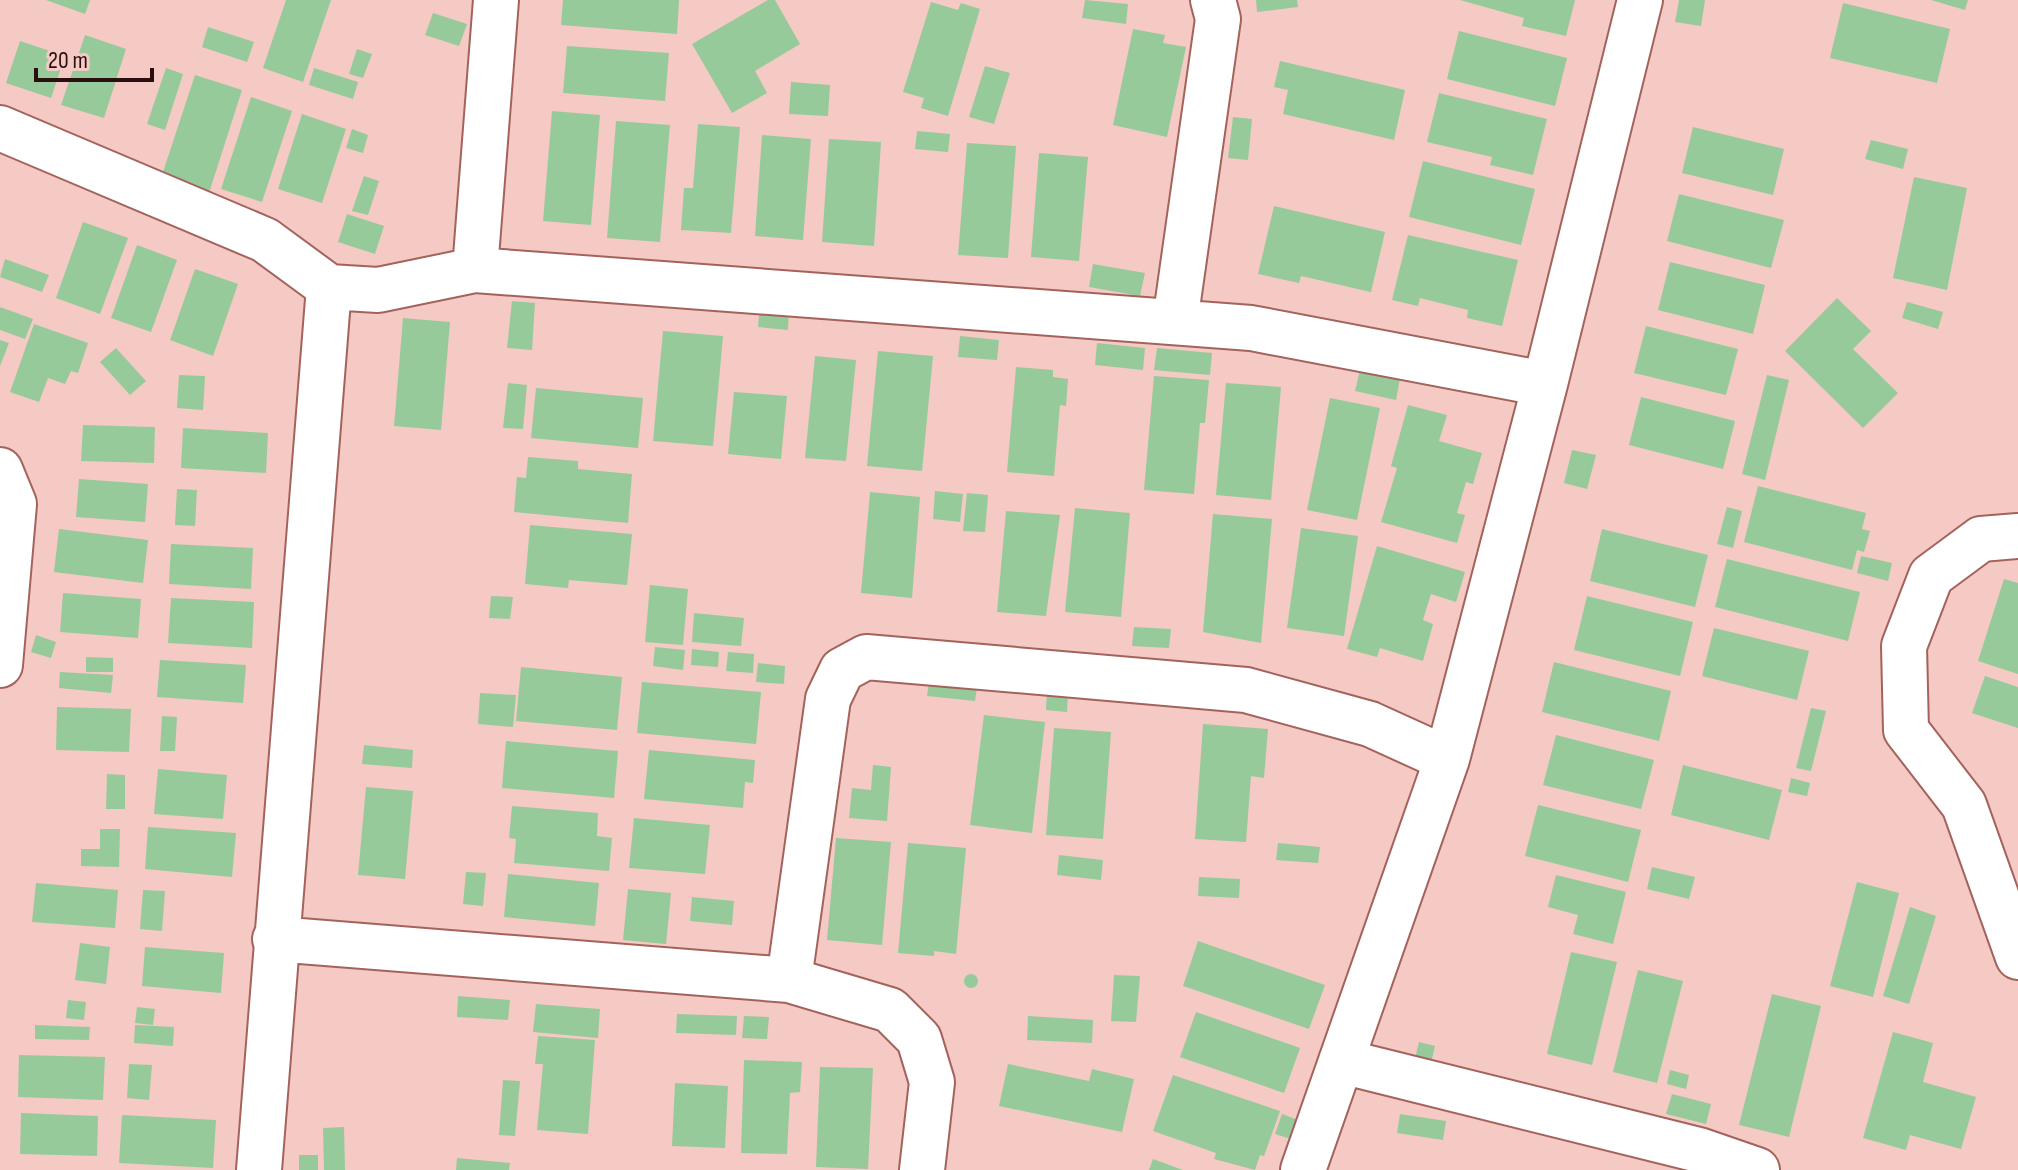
<svg xmlns="http://www.w3.org/2000/svg" width="2018" height="1170" font-family="'Sofia Sans Condensed',sans-serif">
	<style>
		.building { fill: #97ca9b }
		.lines { fill: none; stroke-linecap: round; stroke-linejoin: round }
		.street-casing { stroke: #a3635c; stroke-width: 48 }
		.street { stroke: #fff; stroke-width: 44 }
	</style>
	<rect width="100%" height="100%" fill="#f5c9c4"/>
	<!-- building -->
	<path class="building" d="M46 0H90L85 14Z
		M286 0H331L303 82 263 68Z
		M563 0H679L677 34 561 25Z
		M768 0H775L800 44 755 71 767 93 732 113 692 44Z
		M1085 0 1128 4 1126 24 1082 18Z
		M1256 0H1297L1298 7 1257 12Z
		M1460 0H1575L1566 36 1522 26 1524 18Z
		M1679 0H1705L1701 26 1675 22Z
		M1931 0H1968L1965 10Z
		M931 2 958 10 961 3 980 9 948 116 921 108 924 98 903 92Z
		M1843 3 1950 29 1937 83 1830 58Z
		M433 13 467 24 459 46 425 35Z
		M208 27 254 42 247 62 202 47Z
		M1133 29 1165 35 1163 43 1186 47 1167 137 1113 125Z
		M1459 31 1567 58 1555 106 1447 79Z
		M85 35 126 49 104 118 61 105Z
		M20 41 65 56 51 98 6 83Z
		M567 46 669 53 665 101 563 93Z
		M357 49 372 54 363 78 349 74Z
		M1280 61 1405 90 1394 140 1283 114 1288 90 1274 87Z
		M985 66 1010 73 994 124 969 117Z
		M166 68 183 74 165 130 147 124Z
		M314 68 358 82 353 99 309 85Z
		M195 75 242 90 209 193 161 178Z
		M791 82 830 85 828 116 789 114Z
		M1439 93 1547 119 1533 175 1490 165 1492 157 1427 142Z
		M251 97 292 111 262 202 221 189Z
		M552 111 600 115 591 225 543 221Z
		M302 114 346 129 322 203 278 189Z
		M1233 117 1252 119 1248 160 1228 158Z
		M616 121 670 125 660 242 607 238Z
		M698 124 740 127 731 233 681 230 684 188H693Z
		M1693 127 1784 149 1773 195 1682 173Z
		M352 129 368 135 363 153 346 148Z
		M917 131 950 134 948 152 915 149Z
		M762 135 811 139 803 240 755 236Z
		M829 139 881 142 874 246 822 242Z
		M1871 140 1908 149 1903 169 1865 159Z
		M967 143 1016 146 1008 258 958 255Z
		M1039 153 1088 157 1079 261 1031 257Z
		M1423 161 1535 189 1521 245 1409 217Z
		M364 176 379 181 368 215 352 211Z
		M1914 177 1967 188 1947 290 1893 278Z
		M1679 194 1784 220 1771 268 1667 241Z
		M1274 206 1385 232 1371 292 1301 276 1299 283 1258 274Z
		M347 214 384 226 375 254 338 242Z
		M83 222 128 238 100 314 56 298Z
		M1408 235 1518 260 1502 326 1467 318 1468 310 1420 298 1418 306 1392 300Z
		M137 245 177 260 151 332 111 318Z
		M5 259 49 275 42 292 0 277Z
		M1670 262 1765 285 1753 334 1658 310Z
		M1093 264 1145 273 1140 296 1089 287Z
		M195 269 238 284 213 356 170 340Z
		M1837 298 1871 331 1853 349 1898 393 1863 428 1785 351Z
		M512 301 535 303 532 350 507 348Z
		M1907 302 1943 312 1938 329 1902 318Z
		M760 305 789 308 788 330 758 327Z
		M0 307 33 319 25 339 0 330Z
		M403 318 450 322 441 430 394 426Z
		M34 324 88 343 78 373 71 371 65 384 48 378 39 402 10 392Z
		M1646 326 1738 349 1726 395 1634 373Z
		M663 331 723 336 713 446 653 441Z
		M960 336 999 340 997 360 958 357Z
		M0 340 9 343 0 366Z
		M1097 343 1145 348 1143 370 1095 365Z
		M116 348 146 381 130 395 100 362Z
		M1157 348 1212 353 1210 375 1154 370Z
		M878 351 933 356 922 471 867 466Z
		M815 356 856 360 846 461 805 458Z
		M1016 367 1053 370V377L1068 379 1066 406 1060 405 1054 476 1007 472Z
		M1360 370 1400 378 1396 400 1355 391Z
		M179 375 205 376 203 410 177 408Z
		M1767 375 1789 380 1765 480 1742 474Z
		M1154 376 1209 380 1205 423H1200L1194 494 1144 490Z
		M508 383 527 385 523 429 503 428Z
		M1226 383 1281 387 1271 500 1216 495Z
		M536 388 643 398 638 448 531 438Z
		M734 392 787 396 781 459 728 454Z
		M1641 397 1735 421 1723 469 1629 445Z
		M1330 398 1380 408 1357 520 1307 510Z
		M1408 405 1447 415 1439 441 1482 453 1473 484 1466 482 1457 513 1465 515 1457 543 1381 522 1397 468 1391 466Z
		M83 425 155 427 154 463 81 461Z
		M183 428 268 433 266 473 181 468Z
		M1572 450 1596 455 1587 489 1564 483Z
		M528 457 578 461V469L632 474 628 523 514 512 517 477 526 478Z
		M79 479 148 484 145 522 76 517Z
		M1758 486 1866 513 1862 529 1870 531 1864 552 1857 550 1852 570 1744 542Z
		M177 489 197 490 195 526 175 525Z
		M935 491 963 494 960 522 933 519Z
		M870 492 920 497 912 598 861 593Z
		M967 493 988 495 985 532 963 531Z
		M1727 507 1742 511 1733 548 1717 544Z
		M1075 508 1130 513 1121 617 1065 612Z
		M1006 511 1060 515 1046 616 997 612Z
		M1213 514 1272 519 1261 643 1203 632Z
		M530 525 632 534 627 585 569 580 568 588 525 584Z
		M1301 528 1358 536 1344 636 1287 628Z
		M59 529 148 540 143 583 54 572Z
		M1602 529 1708 555 1695 607 1590 581Z
		M171 544 253 548 251 589 169 584Z
		M1377 546 1465 572 1456 602 1431 594 1423 620 1433 624 1423 661 1380 648 1377 657 1347 649Z
		M1861 556 1892 563 1888 581 1857 573Z
		M1727 559 1860 592 1848 641 1715 607Z
		M2004 579 2018 583V674L1978 661Z
		M650 585 688 589 683 645 645 642Z
		M63 593 141 599 138 638 60 632Z
		M491 596 513 597 510 619 489 618Z
		M1587 596 1693 622 1680 676 1574 650Z
		M171 598 254 602 252 648 168 643Z
		M694 613 744 618 741 646 692 642Z
		M1134 627 1171 629 1169 648 1132 646Z
		M1714 628 1809 651 1797 700 1702 676Z
		M36 635 56 642 51 658 31 652Z
		M655 647 685 650 683 670 653 666Z
		M692 649 719 652 718 667 691 665Z
		M728 652 754 654 753 673 726 671Z
		M86 657 113 658V672H86Z
		M160 660 246 665 243 703 157 697Z
		M1554 662 1671 691 1659 741 1542 712Z
		M758 663 785 666 784 684 756 682Z
		M521 667 622 677 617 730 516 721Z
		M60 672 113 675 111 693 59 688Z
		M930 676 978 681 975 701 927 696Z
		M1985 676 2018 687V728L1972 713Z
		M642 682 761 692 756 744 637 733Z
		M1047 691 1068 693 1067 712 1046 710Z
		M480 693 516 695 513 727 478 724Z
		M57 707 131 709 129 752 56 750Z
		M1811 708 1826 711 1811 771 1796 768Z
		M984 715 1045 722 1032 833 970 825Z
		M162 716 177 717 175 751H160Z
		M1203 724 1268 729 1264 778 1251 776 1246 842 1195 839Z
		M1054 728 1111 732 1103 839 1046 835Z
		M1556 735 1654 760 1641 809 1543 785Z
		M506 741 618 751 614 798 502 788Z
		M364 745 413 750 412 768 362 764Z
		M649 750 755 760 753 783 745 782 743 808 644 799Z
		M873 765 891 767 887 821 849 818 852 788 871 790Z
		M1683 765 1782 790 1769 840 1671 815Z
		M158 769 227 775 223 819 154 814Z
		M107 774 125 775V809H106Z
		M1791 778 1810 783 1807 796 1788 792Z
		M366 787 413 791 405 879 358 875Z
		M1538 805 1641 830 1628 882 1525 856Z
		M512 806 598 813 597 836 612 838 609 871 514 863 516 839 509 838Z
		M634 818 710 825 705 874 629 868Z
		M148 827 236 833 232 877 145 869Z
		M100 829H120L119 867 81 866V849H100Z
		M836 838 891 842 882 945 827 940Z
		M908 843 966 848 956 954 934 951V956L898 953Z
		M1278 843 1320 847 1318 863 1276 860Z
		M1059 855 1103 860 1101 880 1057 875Z
		M1652 867 1695 877 1689 899 1647 889Z
		M466 872 486 873 483 906 463 904Z
		M508 874 599 883 595 926 504 917Z
		M1556 875 1626 892 1613 944 1573 934 1578 915 1548 907Z
		M1199 877 1240 879 1239 898 1198 896Z
		M1857 882 1899 893 1873 997 1830 986Z
		M36 883 118 890 115 928 32 922Z
		M628 889 671 893 666 944 623 940Z
		M143 890 165 891 162 931 140 929Z
		M692 897 734 901 732 925 690 921Z
		M1910 907 1936 916 1909 1004 1883 996Z
		M1198 941 1325 985 1309 1029 1183 986Z
		M80 943 110 947 106 984 75 980Z
		M145 947 224 953 221 993 142 986Z
		M1571 952 1617 962 1592 1065 1547 1054Z
		M1638 970 1683 981 1657 1083 1613 1072Z
		M964 981a7 7 0 1 1 14 0a7 7 0 1 1-14 0Z
		M1114 975 1140 976 1136 1022 1111 1021Z
		M1772 994 1821 1006 1789 1137 1739 1125Z
		M458 996 510 1000 508 1020 457 1017Z
		M68 1000 86 1002 84 1020 66 1018Z
		M536 1004 600 1009 598 1038 533 1032Z
		M137 1007 155 1009 153 1025 135 1023Z
		M1196 1012 1300 1048 1284 1093 1180 1057Z
		M677 1014 737 1016 736 1035 676 1033Z
		M744 1016 769 1017 767 1039 742 1038Z
		M1028 1016 1093 1020 1092 1043 1027 1040Z
		M35 1025 90 1027 89 1040 35 1039Z
		M135 1025 174 1027 173 1046 134 1043Z
		M1893 1032 1933 1043 1923 1082 1976 1097 1961 1149 1910 1135 1906 1150 1863 1138Z
		M538 1036 595 1040 588 1134 537 1130 543 1064H535Z
		M1419 1042 1435 1046 1431 1063 1415 1059Z
		M19 1055 105 1057 103 1100 18 1097Z
		M744 1060 802 1062 800 1092 790 1093 787 1154 741 1153Z
		M129 1064 152 1065 149 1100 127 1098Z
		M1008 1064 1089 1081 1092 1069 1134 1079 1122 1132 999 1106Z
		M820 1067 873 1068 868 1169 816 1167Z
		M1670 1070 1689 1075 1686 1089 1667 1084Z
		M1173 1075 1280 1111 1264 1156 1260 1155 1255 1170 1214 1159 1216 1153 1153 1131Z
		M503 1080 520 1081 515 1136 499 1135Z
		M675 1083 728 1086 725 1148 672 1146Z
		M1672 1094 1711 1104 1706 1124 1666 1114Z
		M21 1113 98 1116 97 1156 20 1154Z
		M1282 1114 1304 1122 1297 1141 1275 1134Z
		M1400 1114 1446 1121 1443 1140 1397 1133Z
		M122 1115 216 1120 213 1168 119 1163Z
		M344 1127 345 1170H324L323 1128Z
		M299 1155H318V1170H299Z
		M457 1158 510 1163 509 1170H456Z
		M1153 1159 1183 1170H1149Z"/>
	<g class="lines">
		<defs>
			<path id="street" d="M0 128 265 240 329 287 378 290 475 270 1251 328 1545 384 1447 759 1303 1170
				M475 270 496 0
				M1175 322 1218 19 1213 0
				M1545 384 1640 0
				M0 470 14 504 0 665
				M2018 536 1981 539 1931 576 1904 646 1906 730 1964 805 2018 957
				M275 939 789 980 890 1010 919 1039 932 1082 922 1170
				M789 980 828 699 842 670 866 657 1246 690 1370 724 1447 759
				M1341 1061 1699 1150 1757 1170
				M259 1170 329 287"/>
		</defs>
		<!-- street casing -->
		<use href="#street" class="street-casing"/>
		<!-- street -->
		<use href="#street" class="street"/>
	</g>
	<!-- scale -->
	<path d="M36 68v12h116v-12" fill="none" stroke="#29100e" stroke-width="4"/>
	<text x="48" y="68" font-size="24" fill="#29100e" stroke="#f5c9c4" stroke-width="6" paint-order="stroke">20 m</text>
</svg>
